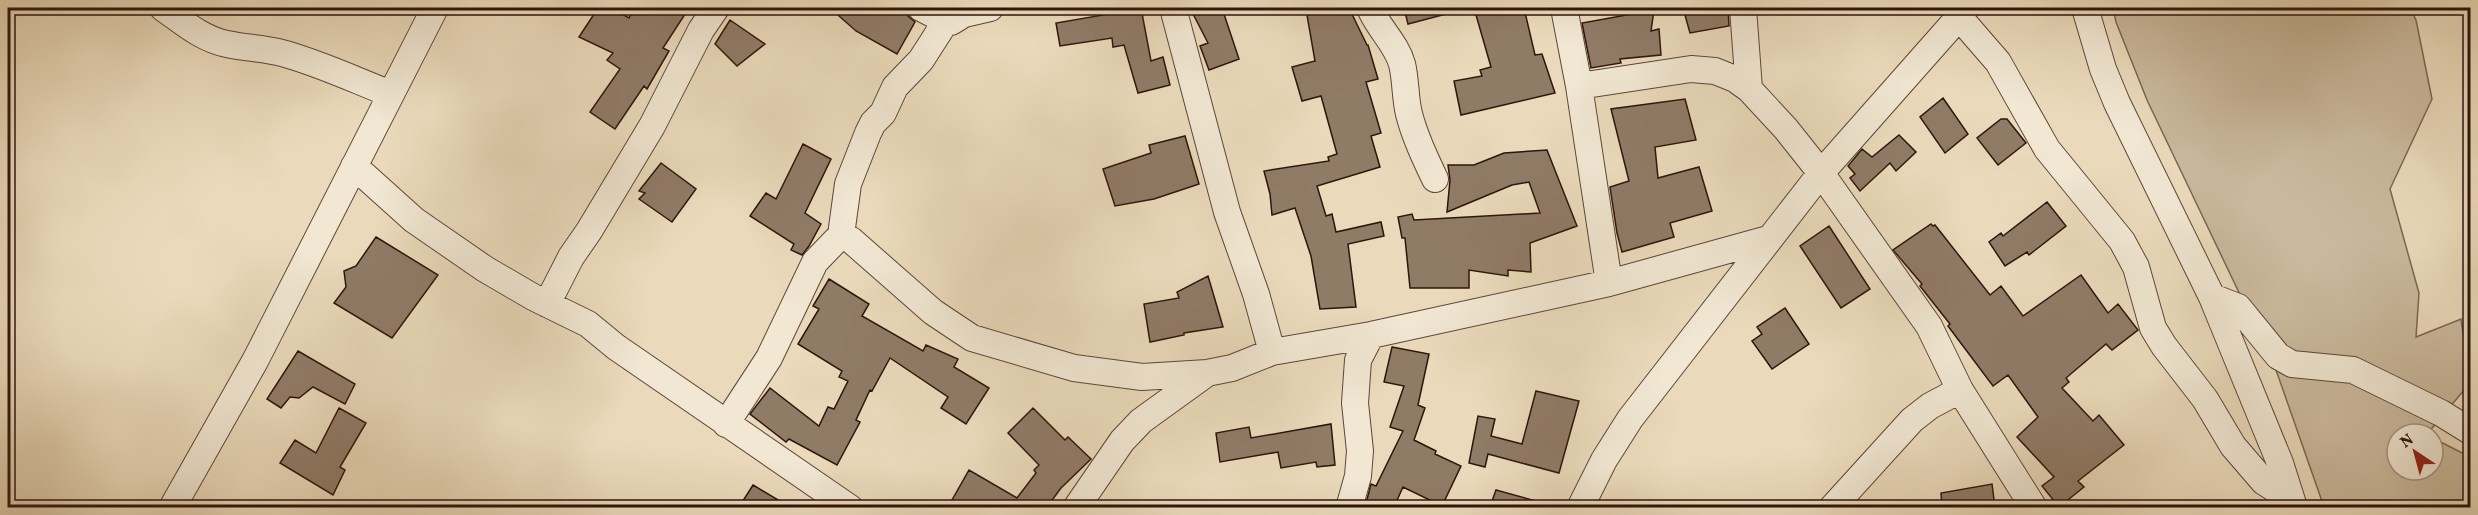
<svg xmlns="http://www.w3.org/2000/svg" width="2478" height="515" font-family="Vollkorn,serif">
	<style>
		.green { fill: #cab99d; stroke: #7c6754; stroke-width: 1.5 }
		.building { fill: #907b67; stroke: #2e150c; stroke-width: 1.5 }
		.lines { fill: none; stroke-linecap: round; stroke-linejoin: round }
		.minor-casing { stroke: #5d4638; stroke-width: 28 }
		.minor { stroke: #f1e7d3; stroke-width: 26 }
	</style>
	<rect width="100%" height="100%" fill="#eadabb"/>
	<filter id="stains"><feTurbulence type="fractalNoise" baseFrequency=".00333" numOctaves="4"/><feColorMatrix values="0 0 0 0 .2 0 0 0 0 .09 0 0 0 0 .02 0 0 0 .5 -.17"/></filter>
	<radialGradient id="worn" r=".72"><stop offset=".6" stop-color="#630" stop-opacity="0"/><stop offset="1" stop-color="#630" stop-opacity=".3"/></radialGradient>
	<!-- green -->
	<path class="green" d="M2113 8H2410L2416 20 2432 99 2390 189 2419 293 2416 337 2461 319 2470 383 2427 434H2397V470H2433V438L2470 457V507H2324L2276 370 2147 100 2116 22Z"/>
	<!-- building -->
	<path class="building" d="M598 8H611L629 18 634 8H689L663 48 669 51 647 89 644 86 615 129 590 112 620 69 607 60 613 53 579 37Z
		M830 8H906L908 16 915 22 897 54 856 31Z
		M1108 8H1141L1151 61 1163 57 1170 85 1138 93 1124 45 1113 47 1112 38 1060 46 1056 23 1109 14Z
		M1190 8H1222L1239 59 1209 70 1200 46 1208 43Z
		M1349 8 1367 45H1368L1378 79 1366 82 1381 133 1371 136 1380 167 1317 186 1326 216 1332 214 1336 232 1381 222 1384 236 1348 244 1356 307 1320 309 1311 256 1295 208 1272 215 1270 194 1264 171 1329 161 1328 157 1337 154 1321 96 1302 101 1292 67 1315 61 1307 15Z
		M1404 8H1449L1450 13 1408 24Z
		M1474 8H1524L1535 55 1542 54 1555 93 1461 115 1454 81 1482 76 1480 70 1491 67Z
		M1683 8H1728L1729 26 1690 33Z
		M1654 10 1651 31 1659 29 1661 55 1620 59 1621 63 1591 68 1582 23Z
		M730 20 765 44 737 66 715 44Z
		M1943 98 1968 134 1945 153 1920 117Z
		M1685 99 1696 140 1655 147 1658 178 1699 167 1712 211 1670 223 1674 237 1622 252 1617 233 1610 187 1629 181 1611 109Z
		M2001 119H2007L2026 143 1998 165 1977 138Z
		M1899 135 1916 152 1896 171 1890 163 1860 191 1850 178 1855 174 1848 166 1862 149 1872 157Z
		M1185 136 1199 184 1154 199 1115 206 1103 169 1151 153 1149 145Z
		M803 144 831 159 805 213 821 224 809 246 802 255 791 250 794 244 750 216 766 193 776 199Z
		M1547 150 1577 226 1530 243 1531 272 1508 270V276L1469 270V288H1410L1405 238H1402L1398 217 1412 214 1414 220 1540 213 1529 182 1512 185 1447 212 1450 180 1448 165H1474L1504 153Z
		M661 163 696 189 672 222 639 199 645 193 639 191Z
		M2047 202 2066 226 2029 255 2027 252 2005 266 1989 242 2001 233 2003 236Z
		M1931 224 1933 226 1935 225 1990 295 2001 286 2023 316 2081 275 2108 313 2118 304 2138 330 2112 350 2106 344 2066 378 2069 382 2062 388 2093 421 2099 415 2124 445 2078 481 2084 487 2059 507 2042 486 2054 477 2017 437 2038 417 2008 375 1993 386 1948 326 1950 324 1920 286 1922 284 1893 250Z
		M1829 226 1870 289 1841 308 1800 246Z
		M376 237 438 275 392 338 334 303 346 287 344 271 356 266Z
		M1208 276 1223 327 1184 333V335L1150 342 1144 304 1179 298 1177 292Z
		M829 279 869 304 862 316 923 351 926 345 958 359 954 367 989 388 966 424 941 408 948 397 890 358 872 391 870 390 856 420 860 422 837 465 789 439 786 442 750 414 770 388 819 426 828 407 834 409 848 381 839 377 842 371 798 344 819 309 813 306Z
		M1785 308 1809 344 1772 369 1752 341 1762 334 1757 327Z
		M1392 347 1429 354 1418 405 1425 408 1414 440 1436 451 1435 454 1461 466 1442 506 1403 487 1394 507H1365L1371 484 1376 486 1403 431 1390 427 1404 386 1384 382Z
		M298 351 355 384 345 404 313 387 299 398 290 397 281 408 267 399Z
		M1536 391 1579 401 1559 473 1488 454 1485 467 1469 463 1478 416 1495 419 1491 436 1522 444Z
		M339 408 366 423 340 467 345 470 333 495 280 463 295 440 316 453Z
		M1033 408 1065 440 1068 437 1091 459 1061 488 1047 507H948L969 470 1017 498 1036 473 1034 470 1039 465 1008 433Z
		M1331 424 1335 465 1317 467 1316 462 1281 468 1278 452 1220 462 1216 433 1249 427 1251 438Z
		M1992 484 1995 507H1942L1941 493Z
		M753 485 790 507H739Z
		M1496 490 1543 503 1542 507H1490Z"/>
	<g class="lines">
		<defs>
			<path id="minor" d="M163 8C183 22 202 39 227 44 245 48 264 48 282 53 319 63 355 80 391 94
				M921 8 946 21
				M1173 8 1227 212 1256 294 1272 352
				M1370 8C1378 28 1396 43 1402 64 1406 80 1405 98 1409 114 1415 137 1425 158 1435 179
				M1564 8 1579 86 1609 283
				M1743 8 1749 89
				M2085 8 2103 69 2117 103 2212 297 2280 463 2293 504
				M1959 17 1998 62 2047 149 2122 241 2136 267 2153 328 2164 346 2205 399 2233 446 2264 482 2291 499
				M1579 86 1691 69 1715 71 1735 79 1749 89 1786 129 1821 173 1929 326 1960 390 2034 508
				M354 166 414 220 485 269 533 297 588 324 616 347 850 508
				M841 235 848 184 868 133 873 123 883 113 895 87 921 60 946 21 951 22 964 14 990 8
				M2212 297 2238 307 2278 356 2292 364 2353 370 2441 413 2470 431
				M547 304 571 257 589 231 652 126 701 30 716 8
				M726 424 769 358 815 262 841 235 851 240 933 312 972 338 1074 368 1142 377 1207 373 1232 368 1272 352 1371 335 1609 283 1768 239
				M172 508 255 361 435 8
				M1076 508 1122 441 1141 421 1206 374
				M1349 508 1358 476 1360 451 1355 403 1358 360 1371 335
				M1580 508 1604 460 1630 419 1821 173 1959 17 1965 8
				M1832 508 1912 420 1930 406 1960 390"/>
		</defs>
		<!-- minor casing -->
		<use href="#minor" class="minor-casing"/>
		<!-- minor -->
		<use href="#minor" class="minor"/>
	</g>
	<!-- margin -->
	<rect width="2478" height="515" fill="none" stroke="#eadabb" stroke-width="30"/>
	<rect x="9" y="9" width="2460" height="497" fill="none" stroke="#2e150c" stroke-width="3"/>
	<rect x="15" y="15" width="2448" height="485" fill="none" stroke="#2e150c" stroke-width="1.5"/>
	<!-- north arrow -->
	<g transform="translate(2415 452) rotate(324)"><circle r="28" fill="#f1e7d3" stroke="#a39383" stroke-width="1.5"/>
	<path d="M0-4.5L10 22L0 15L-10 22Z" fill="#8f2418"/>
	<text y="-9" font-size="16" font-weight="bold" text-anchor="middle" fill="#2e150c">N</text>
	</g>
	<rect width="100%" height="100%" filter="url(#stains)"/>
	<rect width="100%" height="100%" fill="url(#worn)"/>
</svg>
